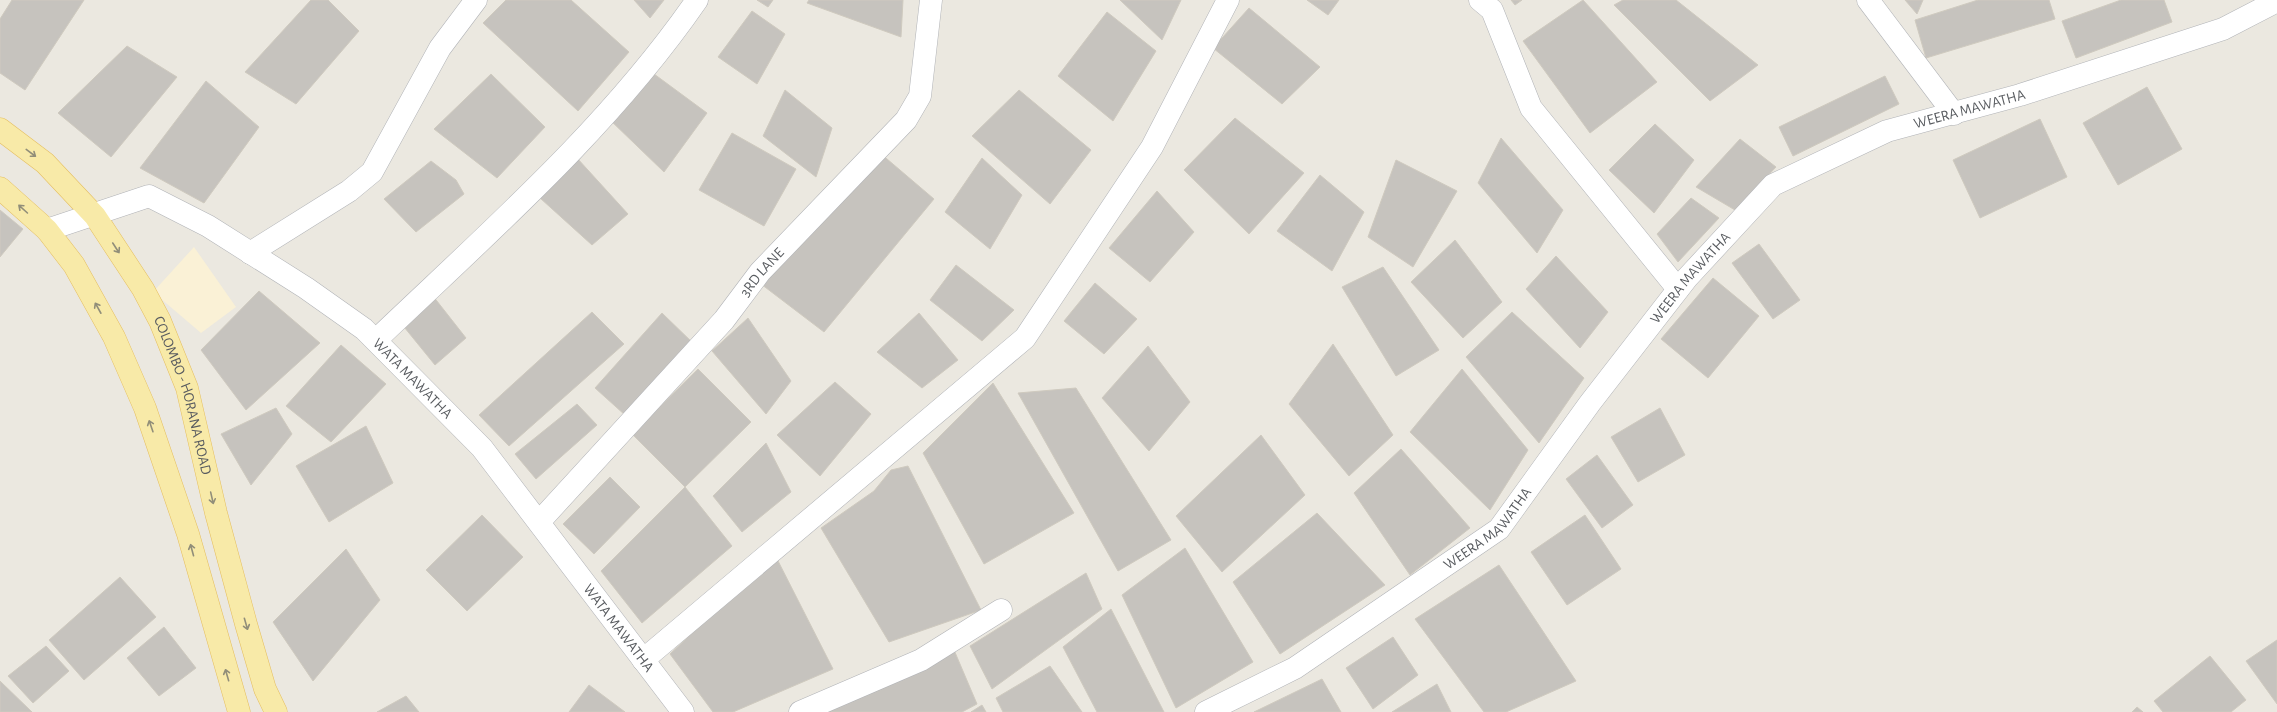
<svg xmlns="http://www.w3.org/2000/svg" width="2277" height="712" font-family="'Alegreya Sans',sans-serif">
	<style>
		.commercial { fill: #faf1d6 }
		.building { fill: #c6c3be; stroke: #cfcabf }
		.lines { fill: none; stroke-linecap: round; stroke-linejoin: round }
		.street-casing { stroke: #b1b3b7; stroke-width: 23 }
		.primary-casing { stroke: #e5be5f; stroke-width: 23 }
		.street { stroke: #fff; stroke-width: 22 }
		.primary { stroke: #f8eaa8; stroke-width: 22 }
		.oneway { stroke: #918e79 }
		.labels { text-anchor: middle; stroke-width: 4; stroke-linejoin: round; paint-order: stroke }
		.street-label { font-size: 15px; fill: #595c60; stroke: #fff }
	</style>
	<rect width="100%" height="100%" fill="#ebe8e0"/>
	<!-- commercial -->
	<path class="commercial" d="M194 247 236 307 201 333 153 292Z"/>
	<!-- building -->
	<path class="building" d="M12 0H84L25 90 0 73V19Z
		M311 0H328L359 31 296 104 245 72Z
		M506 0H571L629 52 578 111 483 23Z
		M634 0H664L650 18Z
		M757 0H773L768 7Z
		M809 0H903L901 37 807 3Z
		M1120 0H1181L1162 40Z
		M1307 0H1339L1328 15Z
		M1511 0H1522L1515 5Z
		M1583 0 1657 82 1590 133 1523 41Z
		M1623 0H1676L1758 65 1710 101 1614 5Z
		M1905 0H1923L1917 14Z
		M1978 0H2049L2055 19 1926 58 1915 20Z
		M2121 0H2164L2172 22 2076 58 2062 21Z
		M1249 8 1320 67 1282 104 1213 48Z
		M752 11 785 34 757 84 718 57Z
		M1107 12 1156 51 1113 121 1058 76Z
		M127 46 177 77 111 157 58 113Z
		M650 71 707 113 664 172 608 118Z
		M491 74 545 127 497 178 434 129Z
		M1885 76 1899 104 1793 156 1779 127Z
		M206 81 259 127 204 203 140 168Z
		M2147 87 2182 149 2118 185 2083 123Z
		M785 90 832 128 816 177 763 136Z
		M1019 90 1091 150 1050 204 972 136Z
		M1235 118 1304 173 1249 234 1184 170Z
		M2040 119 2067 177 1980 218 1953 160Z
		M1655 124 1694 160 1654 213 1609 170Z
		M732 133 796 169 764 226 699 190Z
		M1501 138 1563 210 1537 253 1478 183Z
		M1740 139 1776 167 1735 210 1696 187Z
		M880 153 934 199 824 332 757 281Z
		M577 158 628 214 592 245 540 198Z
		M982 158 1022 195 990 249 945 212Z
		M1396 160 1457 191 1413 267 1368 237Z
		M431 161 456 180 464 194 416 232 384 199Z
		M1320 175 1364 212 1332 271 1277 231Z
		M1157 191 1194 232 1150 282 1109 248Z
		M1691 198 1719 218 1678 262 1657 234Z
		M0 210 23 229 0 257Z
		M1455 240 1502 302 1463 338 1411 282Z
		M1759 244 1800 300 1773 319 1732 263Z
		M1556 256 1608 312 1580 348 1526 289Z
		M956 265 1014 310 982 341 930 300Z
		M1383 267 1439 350 1396 376 1342 287Z
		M1713 278 1759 316 1708 378 1661 339Z
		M1095 283 1137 319 1104 354 1064 321Z
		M259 291 320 343 246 410 201 350Z
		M433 296 466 338 435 365 400 322Z
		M592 312 624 344 509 446 479 415Z
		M1512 312 1584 378 1539 443 1466 357Z
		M662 313 696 346 625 415 595 388Z
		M919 313 958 360 922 388 877 352Z
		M748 318 791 381 766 414 712 351Z
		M1333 344 1393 435 1349 476 1289 404Z
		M341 345 386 384 331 442 286 406Z
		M1148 346 1190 402 1149 451 1102 398Z
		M698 369 751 422 685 487 632 434Z
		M1462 369 1528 450 1490 510 1410 432Z
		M835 382 871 414 820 476 777 435Z
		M993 383 1074 513 984 564 923 453Z
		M1076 388 1171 540 1118 571 1018 393Z
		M577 404 597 425 536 479 515 454Z
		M276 408 292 434 251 485 221 434Z
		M1660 408 1685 455 1638 482 1611 437Z
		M366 426 393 483 329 522 296 466Z
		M1261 435 1305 495 1222 572 1176 516Z
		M766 443 791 492 742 532 713 496Z
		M1401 449 1470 528 1410 575 1354 493Z
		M1597 455 1633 505 1602 528 1566 479Z
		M908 466 981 610 889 642 821 528 874 491 891 470Z
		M610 477 640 507 594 554 563 524Z
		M685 487 732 546 642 623 601 571Z
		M1317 513 1385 585 1280 654 1233 582Z
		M482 515 523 557 467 611 426 570Z
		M1585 515 1621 569 1567 605 1531 552Z
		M1185 548 1253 662 1176 708 1122 595Z
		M346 549 380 600 313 681 273 622Z
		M775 555 833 669 733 712H713L670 654Z
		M1499 565 1576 681 1506 712H1484L1415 619Z
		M1086 573 1102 609 992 689 970 646Z
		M120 577 156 617 84 680 49 640Z
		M1111 609 1164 712H1097L1063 647Z
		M164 627 196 668 159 696 127 658Z
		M1393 637 1418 675 1373 709 1346 668Z
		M2277 640V704L2246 661Z
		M46 646 69 671 33 703 8 676Z
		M954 650 977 704 962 712H822Z
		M2210 656 2246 700 2231 712H2163L2154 701Z
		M1050 666 1082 712H1003L996 698Z
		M1322 679 1341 712H1254Z
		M0 681 32 712H0Z
		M1437 684 1451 712H1392Z
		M589 685 625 712H569Z
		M406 696 419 712H377Z
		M982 705 986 712H971Z
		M2137 707 2143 712H2132Z"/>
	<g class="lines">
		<defs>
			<g id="street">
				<path d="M1480 0 1492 10 1531 108 1678 289"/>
				<path d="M1868 0 1954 114"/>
				<path id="s1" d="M47 230 149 196 208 226 306 288 364 329 482 448 683 712"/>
				<path d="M250 253 349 191 372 172 440 48 476 0"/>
				<path d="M376 340C488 233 608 129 697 0"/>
				<path id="s2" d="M539 522 724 320 760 272 906 120 920 96 931 0"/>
				<path d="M643 660 1025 338 1152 147 1228 0"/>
				<path d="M800 712 921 660 1001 610"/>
				<path id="s3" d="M1206 712 1295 668 1499 529 1590 403 1687 278 1773 185 1887 131 2020 95 2223 29 2277 1"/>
			</g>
			<g id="primary">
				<path id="s4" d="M0 129 45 163 95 216 143 289 160 321 187 388 216 513 246 624 265 689 276 712"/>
				<path d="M0 188 47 230 74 265 114 337 145 408 188 534 239 712"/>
			</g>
		</defs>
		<!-- street casing -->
		<use href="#street" class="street-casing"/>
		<!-- primary casing -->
		<use href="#primary" class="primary-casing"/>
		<!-- street -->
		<use href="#street" class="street"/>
		<!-- primary -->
		<use href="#primary" class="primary"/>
	</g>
	<!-- one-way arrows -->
	<defs><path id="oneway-shaft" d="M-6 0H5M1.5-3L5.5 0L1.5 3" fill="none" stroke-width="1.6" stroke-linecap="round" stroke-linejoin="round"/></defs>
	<g class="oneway">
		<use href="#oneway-shaft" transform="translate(31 153) rotate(37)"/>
		<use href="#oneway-shaft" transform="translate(23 209) rotate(-138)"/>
		<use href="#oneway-shaft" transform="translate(116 248) rotate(57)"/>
		<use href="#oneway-shaft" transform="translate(98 308) rotate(-119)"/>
		<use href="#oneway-shaft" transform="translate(151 426) rotate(-109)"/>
		<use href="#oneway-shaft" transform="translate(212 498) rotate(77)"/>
		<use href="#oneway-shaft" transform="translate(192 550) rotate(-105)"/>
		<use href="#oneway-shaft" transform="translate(246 624) rotate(74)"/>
		<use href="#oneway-shaft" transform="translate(227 675) rotate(-106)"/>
	</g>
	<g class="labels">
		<!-- street labels -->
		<g class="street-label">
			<text dy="5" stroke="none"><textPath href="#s3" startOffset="998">WEERA MAWATHA</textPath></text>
			<text dy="5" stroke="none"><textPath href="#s2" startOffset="335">3RD LANE</textPath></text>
			<text dy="5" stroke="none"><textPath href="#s3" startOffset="662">WEERA MAWATHA</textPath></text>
			<text dy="5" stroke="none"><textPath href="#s1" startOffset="430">WATA MAWATHA</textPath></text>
			<text dy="5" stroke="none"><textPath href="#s4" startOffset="331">COLOMBO - HORANA ROAD</textPath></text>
			<text dy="5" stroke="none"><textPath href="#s3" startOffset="338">WEERA MAWATHA</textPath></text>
			<text dy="5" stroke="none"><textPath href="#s1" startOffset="754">WATA MAWATHA</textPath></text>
		</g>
	</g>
</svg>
